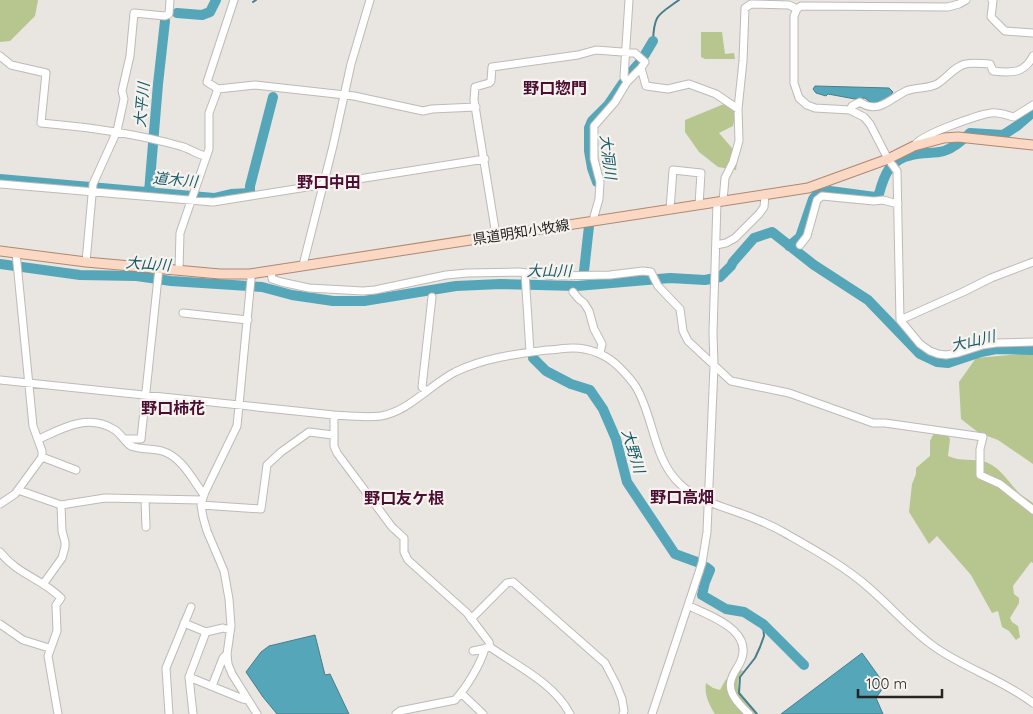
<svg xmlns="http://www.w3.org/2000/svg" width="1033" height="714" font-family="Quicksand,'Noto Sans JP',sans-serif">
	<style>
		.green { fill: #b7c68f }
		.water { fill: #55a6b8; stroke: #477f8b }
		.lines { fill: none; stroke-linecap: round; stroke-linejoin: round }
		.stream { stroke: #477f8b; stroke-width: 2 }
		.river { stroke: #55a6b8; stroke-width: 10 }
		.minor-casing { stroke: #bebab6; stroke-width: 9 }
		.major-casing { stroke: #ae8871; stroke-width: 11 }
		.minor { stroke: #fff; stroke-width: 7 }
		.major { stroke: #fbd8c4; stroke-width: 9 }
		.labels { text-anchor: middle; stroke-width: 4.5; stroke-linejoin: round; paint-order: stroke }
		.street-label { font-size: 14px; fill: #252422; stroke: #f6f2ee }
		.water-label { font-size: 15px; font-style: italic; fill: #195c69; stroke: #f6f2ee }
		.quarter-label { font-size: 16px; font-weight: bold; fill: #4b0d31; stroke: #f6f2ee }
	</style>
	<rect width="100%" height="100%" fill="#e9e5e1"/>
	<!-- green -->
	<path class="green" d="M0 0H38L35 16 10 41 0 42Z
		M701 32H722L725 54 734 53 735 59H705L701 57Z
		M724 104 736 110 733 126 719 133 738 155 736 170 718 167 699 152 685 132V120Z
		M1033 353V464L998 440 979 433 961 419 959 382 976 358Z
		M934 433 947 434 950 439 948 456C961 462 973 458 986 462 1001 468 1009 483 1020 494 1024 497 1029 500 1033 503V563L1031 562 1013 586 1014 594 1019 598V603L1010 618 1012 622 1018 626 1020 637 1016 640 1009 631 1002 627 998 611 992 613 971 575 937 536 929 544 909 512 912 484 916 474V468L930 456V441Z
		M739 669 743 671C729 689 746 700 756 714H715C709 705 704 694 706 683L713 688 720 690 726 679 734 685 735 675Z"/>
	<!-- water -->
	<path class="water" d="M815 86 889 88 893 92C887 101 882 102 871 103L865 98 855 99 828 94 826 96 816 93 813 89Z
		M315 635 325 675 330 674 349 714H277L263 697 246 672 261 652 269 646Z
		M862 653 885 685 876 698 883 714H781Z"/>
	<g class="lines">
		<!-- stream -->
		<path class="stream" d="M253 2 256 0
			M653 41C654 14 658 15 679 0
			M757 714 739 693 740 677 755 658 760 647 764 636 763 624"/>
		<!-- river -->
		<path class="river" d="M177 13 202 15 210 12 216 0
			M626 78 641 61 653 41
			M0 179 214 198 231 194 250 193V186L273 97
			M597 182 592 168 589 151V128L592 121 608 105 623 83
			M149 192 158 84 165 21
			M789 246 800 237 813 199 817 194 830 191 875 197 879 194C884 175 890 159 912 155 922 152 934 154 944 151 954 148 962 140 970 133L1003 135 1017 126 1033 112
			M0 264 80 275 137 276 171 281 262 287 292 295 333 301H364L456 286 501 284 577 286 670 278 705 280 720 277 731 266 733 262 754 238 772 232 814 265 868 300 920 354 937 362 948 363 981 352 996 349 1033 350
			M584 271 589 226
			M533 358 546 371 571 384 590 390 603 409 616 439 627 482 675 554 697 562
			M706 567 710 570 705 582 702 595 726 609 744 612 763 624 804 665"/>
		<defs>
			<path id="minor" d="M234 0 207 82 218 89 255 85 354 96 423 111 432 109 476 107
				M966 0 959 4 948 7 801 6 797 9 794 16V83L799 98 807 105 815 108 850 110 864 117 870 124 888 159 897 171 900 320 920 344 930 351 938 354 946 355 958 353 983 345 996 343 1033 342
				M992 0 993 1 991 17 1005 31 1033 33
				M0 56 11 65 46 73 41 123C88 127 134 133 180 146 189 148 196 154 205 156
				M627 82 641 68 646 86 668 89 689 84 716 94 738 109
				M850 110 852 106 860 102C878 115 891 98 906 91 916 87 928 89 937 84 946 79 956 65 966 64 973 62 982 64 990 64L993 71C1011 73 1024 74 1033 56
				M914 146C919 135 978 115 991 113 999 112 1006 115 1014 117L1033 105
				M0 184 213 202 485 159
				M723 201 725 178 733 162 739 141 738 109 743 61 745 8 751 4 789 5 797 9
				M670 209 673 170 701 173 699 205
				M593 220 599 199 600 182 594 159V126L615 102 627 82 624 77 629 0
				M496 235 474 100 475 87 489 83 491 81 492 67 578 55 596 50 635 53 645 62 641 68
				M716 245 726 243 735 238 759 214 764 207 765 194
				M800 245 807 236 817 200 822 196 874 201 883 200 898 204
				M86 262 93 184 117 131 124 99 122 91 130 56 134 13 165 16 169 14 170 0
				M303 265 333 146 351 64 370 0
				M179 270 180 233 209 149V113L218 89
				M271 271 272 279 281 282 309 288 363 291 375 290 446 275 467 273 519 272 556 276 610 275 643 271 651 272 658 286 680 309 683 331 688 341 731 381 789 393 873 423H885L983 437 980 449V475L1000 484 1033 510
				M525 273 530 352
				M250 274 251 279 237 426 204 494 201 505 203 517 207 531 224 571 229 599 231 626 227 654 228 664 232 674 257 714
				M573 292 579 299 584 303 589 311 594 329 602 344 600 353
				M183 313 248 320
				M900 320 963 292 991 278 1033 262
				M0 380 334 415C349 416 366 418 381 416 409 411 430 385 455 372 484 358 515 354 547 350 555 350 564 348 573 348 590 348 607 355 619 367 625 373 631 379 636 387 654 417 653 459 680 484 696 499 714 504 734 511 752 517 769 524 785 533 813 549 844 566 868 587 890 606 909 628 932 645 963 668 1002 679 1033 703
				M426 391 422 387 432 297
				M334 415V446L337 453 392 527 404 538V552L408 560 467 613 489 642 490 647C517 666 554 683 570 714
				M39 439C63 428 88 413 115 430 121 434 125 442 131 446 141 450 152 448 162 451 182 457 192 479 204 495
				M125 439H141L159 268
				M42 457 76 470
				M18 490 61 505 105 498 202 500
				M145 500 146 527
				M0 504 15 494 42 457V451L33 426 16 253
				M201 505 261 509 267 465 281 452 309 432 333 435
				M0 552C18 575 41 578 61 598L56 605 57 631 48 656 58 714
				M44 583 62 558 65 547V542L62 531 61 505
				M689 606C713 617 760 633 737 668 732 676 728 684 732 693 735 701 743 708 749 714
				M471 619 507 583 513 582 605 663 616 684 622 699 624 711 623 714
				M184 623 206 632
				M0 624 23 640 49 648
				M473 651 487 648
				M189 677 243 699 248 700
				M212 686 223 658 227 654
				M461 693 483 714
				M169 714 166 668 191 607
				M193 714 189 677 206 632 223 628 230 630
				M396 714 400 711 455 700C466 688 481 664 485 648
				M652 714 702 563 707 532 714 366 713 333 717 202"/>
			<path id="major" d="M0 251 86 262 220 274H250L808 188 888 159 914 146 944 138 958 137 1033 145"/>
		</defs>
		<!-- minor casing -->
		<use href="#minor" class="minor-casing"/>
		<!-- major casing -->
		<use href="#major" class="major-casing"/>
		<!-- minor -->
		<use href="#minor" class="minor"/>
		<!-- major -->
		<use href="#major" class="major"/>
	</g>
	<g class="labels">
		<!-- street labels -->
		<g class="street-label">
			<text transform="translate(521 232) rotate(-9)" y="5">県道明知小牧線</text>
		</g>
		<!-- water labels -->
		<g class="water-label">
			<text transform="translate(142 105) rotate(-85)" y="5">大平川</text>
			<text transform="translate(608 157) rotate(83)" y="5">大洞川</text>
			<text transform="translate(175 180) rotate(5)" y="5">道木川</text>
			<text transform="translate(148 264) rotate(4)" y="5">大山川</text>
			<text x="549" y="276">大山川</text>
			<text transform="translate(973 341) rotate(-13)" y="5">大山川</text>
			<text transform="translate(633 451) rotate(73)" y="5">大野川</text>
		</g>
		<!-- quarter labels -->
		<g class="quarter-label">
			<text x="555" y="94">野口惣門</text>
			<text x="329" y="188">野口中田</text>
			<text x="173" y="414">野口柿花</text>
			<text x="682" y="503">野口高畑</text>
			<text x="404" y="504">野口友ケ根</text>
		</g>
	</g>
	<!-- scale -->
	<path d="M858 689v8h84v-8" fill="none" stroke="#252422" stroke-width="2.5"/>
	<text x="866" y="689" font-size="15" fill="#252422" stroke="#f6f2ee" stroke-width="4" paint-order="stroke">100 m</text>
</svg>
